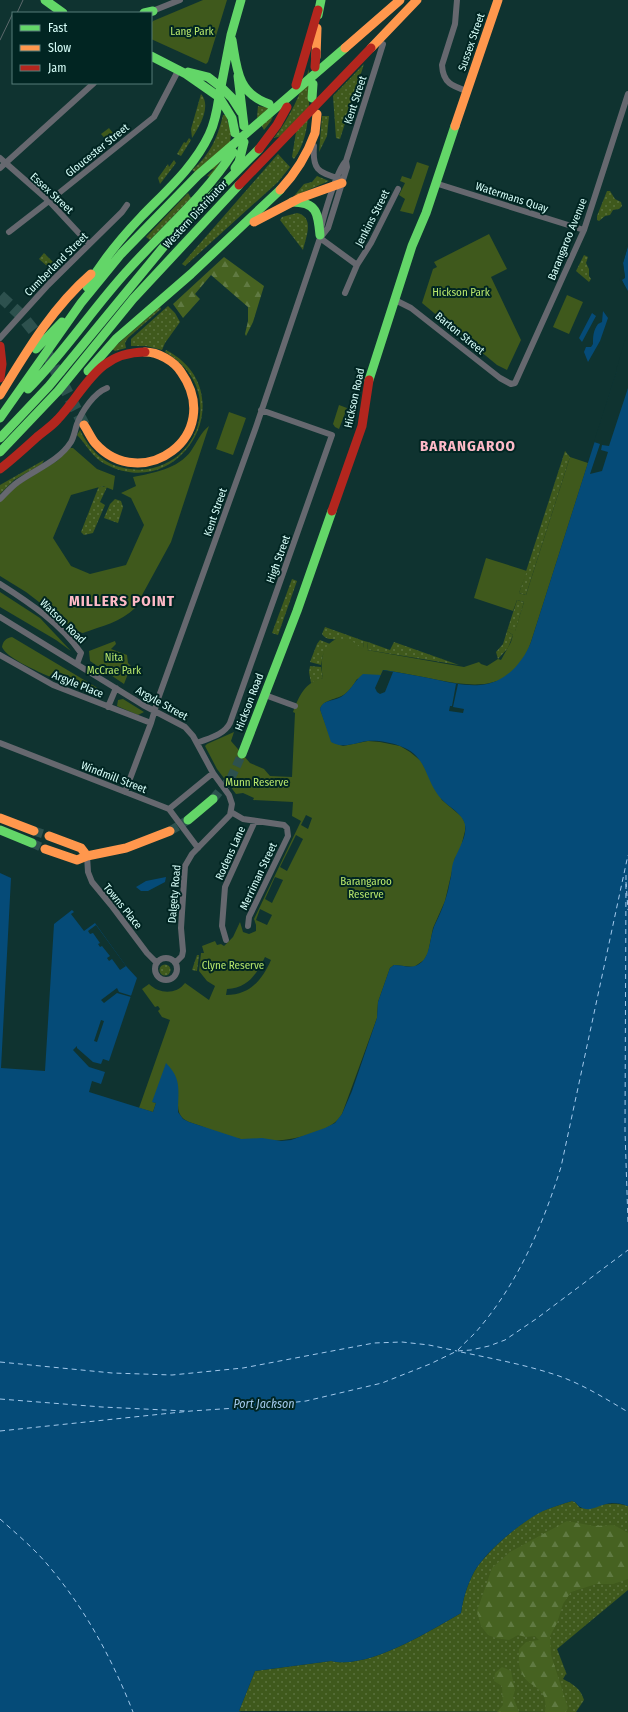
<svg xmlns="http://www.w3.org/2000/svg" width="628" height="1712" font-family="'Fira Sans Condensed',sans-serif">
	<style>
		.grass { fill: url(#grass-dots) }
		.forest { fill: url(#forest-firs) }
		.park { fill: #3f591c; fill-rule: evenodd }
		.water { fill: #054b78 }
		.pier { fill: #0f3330 }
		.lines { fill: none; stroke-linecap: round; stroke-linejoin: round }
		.ferry { stroke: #a3c9ec; stroke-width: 1; stroke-dasharray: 5 4; stroke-linecap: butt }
		.secondary-tunnel { stroke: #2d514e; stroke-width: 9; stroke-dasharray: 9 4.5; stroke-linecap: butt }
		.highway-tunnel { stroke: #2d514e; stroke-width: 12; stroke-dasharray: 12 6; stroke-linecap: butt }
		.street { stroke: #66686f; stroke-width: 6 }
		.fast { stroke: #63d668; stroke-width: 9 }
		.slow { stroke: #ff974d; stroke-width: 9 }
		.jam { stroke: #b3261e; stroke-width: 9 }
		.tram { stroke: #5c696c; stroke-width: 1 }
		.labels { text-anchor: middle; stroke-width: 4; stroke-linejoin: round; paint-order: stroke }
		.park-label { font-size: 11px; fill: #b8e76b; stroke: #012522 }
		.street-label { font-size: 11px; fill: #d7fef9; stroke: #012522 }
		.water-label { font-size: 12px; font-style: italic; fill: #a3c9ec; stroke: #012522 }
		.district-label { font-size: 15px; font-weight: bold; letter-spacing: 1px; fill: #febac7; stroke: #012522 }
	</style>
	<defs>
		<pattern id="grass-dots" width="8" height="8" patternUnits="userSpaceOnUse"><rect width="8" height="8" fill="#3f591c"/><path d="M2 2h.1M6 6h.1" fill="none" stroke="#5a723e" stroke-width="1.8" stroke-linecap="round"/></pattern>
		<pattern id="forest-firs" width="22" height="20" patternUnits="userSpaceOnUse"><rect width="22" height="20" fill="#466221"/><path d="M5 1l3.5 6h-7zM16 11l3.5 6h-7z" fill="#607a42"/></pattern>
	</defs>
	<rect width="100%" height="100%" fill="#0f3330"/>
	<!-- grass -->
	<path class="grass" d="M364 64 340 139 336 138 333 96Z
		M309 69C309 98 312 135 294 159L292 157 296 132 274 138C291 116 300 94 309 69Z
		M201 94C212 106 199 127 192 138L191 129Z
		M258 106 276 109 271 121 264 130 257 117Z
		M223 115H226L231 133 230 144 211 177 207 176 214 169 195 172 192 170C210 155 218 137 223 115Z
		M322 116H329L327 136 319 152Z
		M189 138 191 140 181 156 177 154 184 142 186 143Z
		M278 154 290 167 278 182 185 266 182 264Z
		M174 160 176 163 160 184 158 178 168 164 169 167Z
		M317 176 329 181 294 196 304 184 312 182Z
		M607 191H610L615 199 621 202 622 206 619 209 613 210 610 215 605 216 599 221 597 220V216Z
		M188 193 191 198 150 240 146 237Z
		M297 213C315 217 306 237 303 250L280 220 282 217Z
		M44 253 55 264 48 267 39 259Z
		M584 255 588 257 586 263 589 269V276L591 279 589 282 576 271Z
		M168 306 175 313 180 322 165 343 162 350 146 346H131V339Z
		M160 307 161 309 128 338 125 343 126 348 115 351 112 349Z
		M166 350C245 391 183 505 105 464 92 457 87 445 77 435L80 430C89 449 103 464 124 468 194 483 233 391 165 352Z
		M565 451 570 457 526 595 519 593Z
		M44 460 42 464 14 480 0 494V485Z
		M99 486 107 487 100 502 105 505 93 533 84 535 81 532Z
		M115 499 121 501 123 507 118 523 104 518 110 504Z
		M292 579 297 581 278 635 272 633Z
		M517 600 524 602 515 632 508 628Z
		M325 627 364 641 363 649 361 650C349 632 330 646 322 634Z
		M507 631 513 635 508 648 498 659 496 652 503 644Z
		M320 640 330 644 323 655 321 665 310 662 317 644Z
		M368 642 390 650 394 642 459 665 367 650Z
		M310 666 321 667 323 678 311 683 309 672Z
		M197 955H199L197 971 192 970Z
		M159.5 970a5.5 5.5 0 1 1 11 0a5.5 5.5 0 1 1-11 0Z
		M572 1501 575 1502 580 1508C596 1506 612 1501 628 1506V1590L557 1649 567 1675 566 1674 563 1679C573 1684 581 1689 584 1700L576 1712 239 1711 255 1671 331 1661C367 1670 430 1631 461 1613 463 1599 467 1585 474 1572 485 1552 522 1521 542 1511 552 1507 562 1504 572 1501Z"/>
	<!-- forest -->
	<path class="forest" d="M224 257 264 286 253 322 246 336 245 334 248 321V307L211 275 195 294 200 299 183 318 173 304Z
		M567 1521 594 1526 614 1525 628 1533V1579L613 1584H596L571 1592 563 1604 557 1623 550 1636 551 1655 568 1708 566 1712H545C549 1683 527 1690 521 1671 518 1665 519 1656 519 1649L526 1642 539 1640 535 1636 526 1637 518 1635 509 1640 496 1638 488 1635 481 1626 477 1611 492 1568 510 1552Z
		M502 1667 511 1671 515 1690 513 1697 519 1712H497L503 1705 502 1686 494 1681 495 1673Z"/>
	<!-- park -->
	<path class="park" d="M203 0H227L208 62 206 64 151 39V24L153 21Z
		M109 128 116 137 109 143 101 134Z
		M417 162 429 166 413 214 400 211 405 199 399 195 405 183 400 181 402 176 411 179Z
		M489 234 507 269 491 277 521 340 507 370 497 365 422 303 433 269 437 267 434 262Z
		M567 295 583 302 569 334 553 327Z
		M339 405 347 408 339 429 335 427 333 424Z
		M229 412 246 418 233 455 216 449Z
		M209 426 171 542 135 608C121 622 102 626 83 633L78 632 26 592 0 576V502L18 485 57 461 70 448H73L97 469 115 476 113 490 103 486 71 495 53 538 71 566 90 574 126 565 144 525 131 498 121 493 136 486 133 477C153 473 178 469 191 451 197 442 201 432 209 426Z
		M570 457 588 463 531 642C514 690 480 688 438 680 420 676 402 673 384 670L381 675 357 679C354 684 350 690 345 694 336 700 324 699 320 709L332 742 343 746 368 741 380 742 400 746 410 752 421 761 442 800 462 817 465 823V831L460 851 455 858 445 901 433 928 428 953 424 960 414 967 394 965 390 968 378 1002 377 1018 342 1114C340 1117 337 1121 334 1123 312 1140 262 1145 236 1138 220 1134 205 1127 189 1122 177 1116 178 1110 178 1097L153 1102 156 1103 153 1112 139 1108 170 1020 162 1017 158 1011 160 1009 158 1006 155 1007 142 989 149 984C159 994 176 995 185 983L209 1000 215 986 207 981 199 971 201 953H204L202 946 215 941 217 945 221 944 224 946 233 937 240 922 243 932 249 934 256 931V925L254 919 301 821 292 816 293 802 253 800 254 798 243 793 236 794 217 769 205 746 207 744 234 732 231 741 250 763 264 769 270 776 292 777 295 713 293 712C299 696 305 682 323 678 320 664 321 646 336 639 347 638 355 641 361 649L363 648 364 641 368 642 367 650 464 667 479 662 481 664 487 666 498 659 501 660 511 642 513 635 507 631 508 628 515 631 524 602 517 600 513 611 474 598 486 558 527 571 519 593 526 595ZM306 815 312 818 308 829 301 825ZM296 835 303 839 287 871 280 867ZM275 877 283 880 272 903 265 899ZM260 909 272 915 267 925 256 920ZM265 957 271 960C262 980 250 995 226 995L227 989C248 988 256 975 265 957Z
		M0 592 40 618 71 651 56 640 0 607Z
		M12 637 101 690 99 695C81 689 9 664 2 647 3 641 6 638 12 637Z
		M115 641 116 644 111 649 127 655 128 663 131 666 124 684 90 661 89 651Z
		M123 699 144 712 138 715 117 706 118 700Z"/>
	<!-- water -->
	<path class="water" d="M628 246V291L621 279 625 277 623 263Z
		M603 311 608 318 600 341 588 362 584 352 586 347H591L593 344C593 337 593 331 598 324L602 322Z
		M592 313 596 316 582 342 579 338Z
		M628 337V1506C623 1504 618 1503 612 1503 597 1504 587 1517 575 1502L572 1501C562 1504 552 1507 543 1511 522 1521 485 1552 474 1572 467 1585 463 1599 461 1613 430 1631 367 1670 331 1661L255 1671 239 1711 241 1712H0V873L11 878 1 1068 45 1071 54 924 72 910 74 912 71 914 84 931 95 923 126 966 137 978 109 1061 103 1059 101 1064 93 1062 77 1048V1046L73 1050 89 1067 105 1072 101 1084 92 1081 89 1092 153 1112 156 1103 152 1102 166 1063C182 1079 178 1090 178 1112L183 1119 189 1122 241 1139 262 1138 281 1141 291 1140 325 1128 335 1123 342 1114 352 1091 377 1018 378 1002 390 968 394 965C401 965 409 968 415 966 430 961 429 943 433 930 434 925 437 921 439 916 444 905 448 893 450 881 452 875 451 869 453 863 457 850 472 832 462 818 455 808 442 803 436 792 424 773 425 755 400 746 390 742 376 740 367 741 354 743 343 749 331 742L320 709C324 699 332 702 341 697 351 691 354 681 363 674L381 675 383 670C402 673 420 676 438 680 452 683 465 686 480 685 504 684 523 663 531 642Z
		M166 877 165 882 148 891H141L136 887 146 881Z"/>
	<!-- pier -->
	<path class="pier" d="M627 244 628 246 623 263 625 278 622 280 628 293 619 279 623 277 621 262 622 255Z
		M628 335V388L609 446 602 445 601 450 608 452 602 471 590 474 600 444 594 442 617 370H616L626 337Z
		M383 670 393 672 385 692 380 694 377 692 375 688Z
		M456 684H458L453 707 464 709 463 713 449 711 450 706H452Z
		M96 925 126 966 120 970 112 959 109 961 107 958 110 956 102 946 100 947 98 944 100 943 93 933 90 934 88 931Z
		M117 988 119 992 132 996 131 997 117 993 104 1003 101 1000Z
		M101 1020 104 1021 97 1042 94 1041Z"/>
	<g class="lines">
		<!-- ferry -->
		<path class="ferry" d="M626 875 625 1131 628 1223
			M626 882 628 910
			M458 1350C465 1342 474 1335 481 1326 520 1279 543 1224 561 1167L628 855
			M461 1352C494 1359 527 1365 559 1376 584 1385 606 1399 628 1412
			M0 1362 112 1373 172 1375 243 1368 374 1343 402 1342 429 1345 457 1351
			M0 1399 102 1407 186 1411
			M0 1431 191 1411 252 1407 306 1401 382 1383 430 1364 457 1351 471 1350 489 1346 505 1340 536 1319 628 1250
			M0 1519C18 1535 37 1551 52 1570 87 1612 113 1661 133 1712"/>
		<!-- secondary-tunnel -->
		<path class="secondary-tunnel" d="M213 799 231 778 242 754
			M34 831 49 836
			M170 831 188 820
			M32 843 45 849"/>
		<!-- highway-tunnel -->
		<path class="highway-tunnel" d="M0 296 22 316 38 336 84 425"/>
		<!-- street -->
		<path class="street" d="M457 0 455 24 442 65C443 83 452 86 467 91
			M150 12 180 0
			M314 146C312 171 319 172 340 179
			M0 158 49 201 89 244
			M0 168 94 83
			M435 183 584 230
			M9 232 49 201 154 117 179 69
			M321 237 328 228 347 167 346 161
			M320 238 357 265 371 243 398 189
			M345 293 357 265
			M395 300 411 308 500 378 511 384 515 383 584 230 628 94
			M0 338 48 285 122 212 127 205
			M0 499C6 493 11 487 18 482 36 469 59 461 71 442 74 437 75 430 77 424 82 411 94 393 107 388
			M0 584C30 603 61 624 81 653L77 664
			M0 617 143 705 185 727 193 736 213 773 229 795 232 804 230 815 192 854 185 866 181 928 183 951 182 956 176 962
			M0 655 53 685 151 723
			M265 695 295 706
			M108 707 116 688
			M0 743 169 809
			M197 743C209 738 224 735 230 723L332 435 261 410
			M125 792 151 723 158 699 256 427 320 238C320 225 337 169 346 161L383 44
			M169 809 213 773
			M169 809 198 848
			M231 812 243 819 284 825 287 828 288 836 249 917 248 926
			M87 856 88 872 92 882 111 905 147 953 157 963
			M226 940 222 926 225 887 255 821
			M155 969a11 11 0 1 1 22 0a11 11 0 1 1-22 0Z"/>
		<!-- fast -->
		<path class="fast" d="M45 0 63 13
			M144 13 153 11
			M318 15 321 0
			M232 40C237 69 237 93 269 104
			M151 56 186 74 219 97
			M188 72 208 77 221 87
			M238 76 244 126
			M221 87 232 98 241 112
			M220 92 231 35 241 0
			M219 97 232 118 235 133
			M312 98 313 84
			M235 168 239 162 244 142
			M292 202C317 202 318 213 320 235
			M87 287C102 261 120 239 141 217 165 192 194 167 209 135 215 123 217 110 219 97
			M36 349 62 322
			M88 371 116 339 191 274 280 190
			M369 380 412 246 426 213 455 126
			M28 389C65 352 93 308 128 270 163 231 205 196 233 152
			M0 418 81 303 121 254 198 175 345 48
			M0 438 49 386 175 233 259 149
			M0 452 58 391 133 299 239 185
			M242 754 297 611 332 511
			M188 820 213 799
			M0 830 32 843"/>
		<!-- slow -->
		<path class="slow" d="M345 48 400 0
			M371 48 417 0
			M316 57 317 28
			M455 126 498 0
			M315 133 317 114
			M280 190C296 173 307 155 315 133
			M254 222 300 198 342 183
			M0 395C27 351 52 308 91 274
			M84 425C88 431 91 438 95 443 141 495 226 436 181 372 174 361 158 352 145 352
			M0 818 34 831
			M49 836 81 848 87 856
			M45 849 77 860 87 856 126 848 170 831"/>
		<!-- jam -->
		<path class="jam" d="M315 67 316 52
			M296 85 318 10
			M259 149 277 125 287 107
			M239 185 371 48
			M0 346 2 364 0 378
			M0 469C13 459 25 448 37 437 44 431 52 426 58 419 86 389 97 352 145 352
			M332 511 362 426 369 380"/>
		<!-- tram -->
		<path class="tram" d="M17 13 23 0
			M0 40 13 13"/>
	</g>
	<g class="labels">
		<!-- park labels -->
		<g class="park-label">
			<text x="192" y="35">Lang Park</text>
			<text x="461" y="296">Hickson Park</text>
			<text x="114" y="661">Nita<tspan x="114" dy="13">McCrae Park</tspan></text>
			<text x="257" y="786">Munn Reserve</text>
			<text x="366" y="885">Barangaroo<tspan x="366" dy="13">Reserve</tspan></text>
			<text x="233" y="969">Clyne Reserve</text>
		</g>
		<!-- street labels -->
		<g class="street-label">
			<text transform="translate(471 42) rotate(-71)" y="4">Sussex Street</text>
			<text transform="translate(355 100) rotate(-72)" y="4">Kent Street</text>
			<text transform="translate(97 150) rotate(-39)" y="4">Gloucester Street</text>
			<text transform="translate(52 193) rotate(43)" y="4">Essex Street</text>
			<text transform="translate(512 197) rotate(18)" y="4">Watermans Quay</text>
			<text transform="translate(195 214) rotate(-47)" y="4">Western Distributor</text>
			<text transform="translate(372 218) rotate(-63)" y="4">Jenkins Street</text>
			<text transform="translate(567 239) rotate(-68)" y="4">Barangaroo Avenue</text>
			<text transform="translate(56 264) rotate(-45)" y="4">Cumberland Street</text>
			<text transform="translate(460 333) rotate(39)" y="4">Barton Street</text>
			<text transform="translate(354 398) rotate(-78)" y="4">Hickson Road</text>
			<text transform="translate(215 512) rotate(-71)" y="4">Kent Street</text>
			<text transform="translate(278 559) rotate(-70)" y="4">High Street</text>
			<text transform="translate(63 621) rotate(44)" y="4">Watson Road</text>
			<text transform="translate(78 684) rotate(22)" y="4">Argyle Place</text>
			<text transform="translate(249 702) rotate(-69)" y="4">Hickson Road</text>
			<text transform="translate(162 703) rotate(29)" y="4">Argyle Street</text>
			<text transform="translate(114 777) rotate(21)" y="4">Windmill Street</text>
			<text transform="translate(230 853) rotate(-66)" y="4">Rodens Lane</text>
			<text transform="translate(258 876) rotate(-65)" y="4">Merriman Street</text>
			<text transform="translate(174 894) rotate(-85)" y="4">Dalgety Road</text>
			<text transform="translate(123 906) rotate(51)" y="4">Towns Place</text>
		</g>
		<!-- water labels -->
		<g class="water-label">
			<text x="264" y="1408">Port Jackson</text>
		</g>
		<!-- district labels -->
		<g class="district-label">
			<text x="468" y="451">BARANGAROO</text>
			<text x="122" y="606">MILLERS POINT</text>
		</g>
	</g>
	<!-- legend -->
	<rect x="12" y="12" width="140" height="72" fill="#012522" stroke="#577c78"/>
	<rect x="20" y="25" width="20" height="6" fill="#63d668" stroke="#577c78"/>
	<text x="48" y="32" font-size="12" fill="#d7fef9">Fast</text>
	<rect x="20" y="45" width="20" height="6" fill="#ff974d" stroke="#577c78"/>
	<text x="48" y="52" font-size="12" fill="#d7fef9">Slow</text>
	<rect x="20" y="65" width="20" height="6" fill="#b3261e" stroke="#577c78"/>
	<text x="48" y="72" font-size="12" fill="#d7fef9">Jam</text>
</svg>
